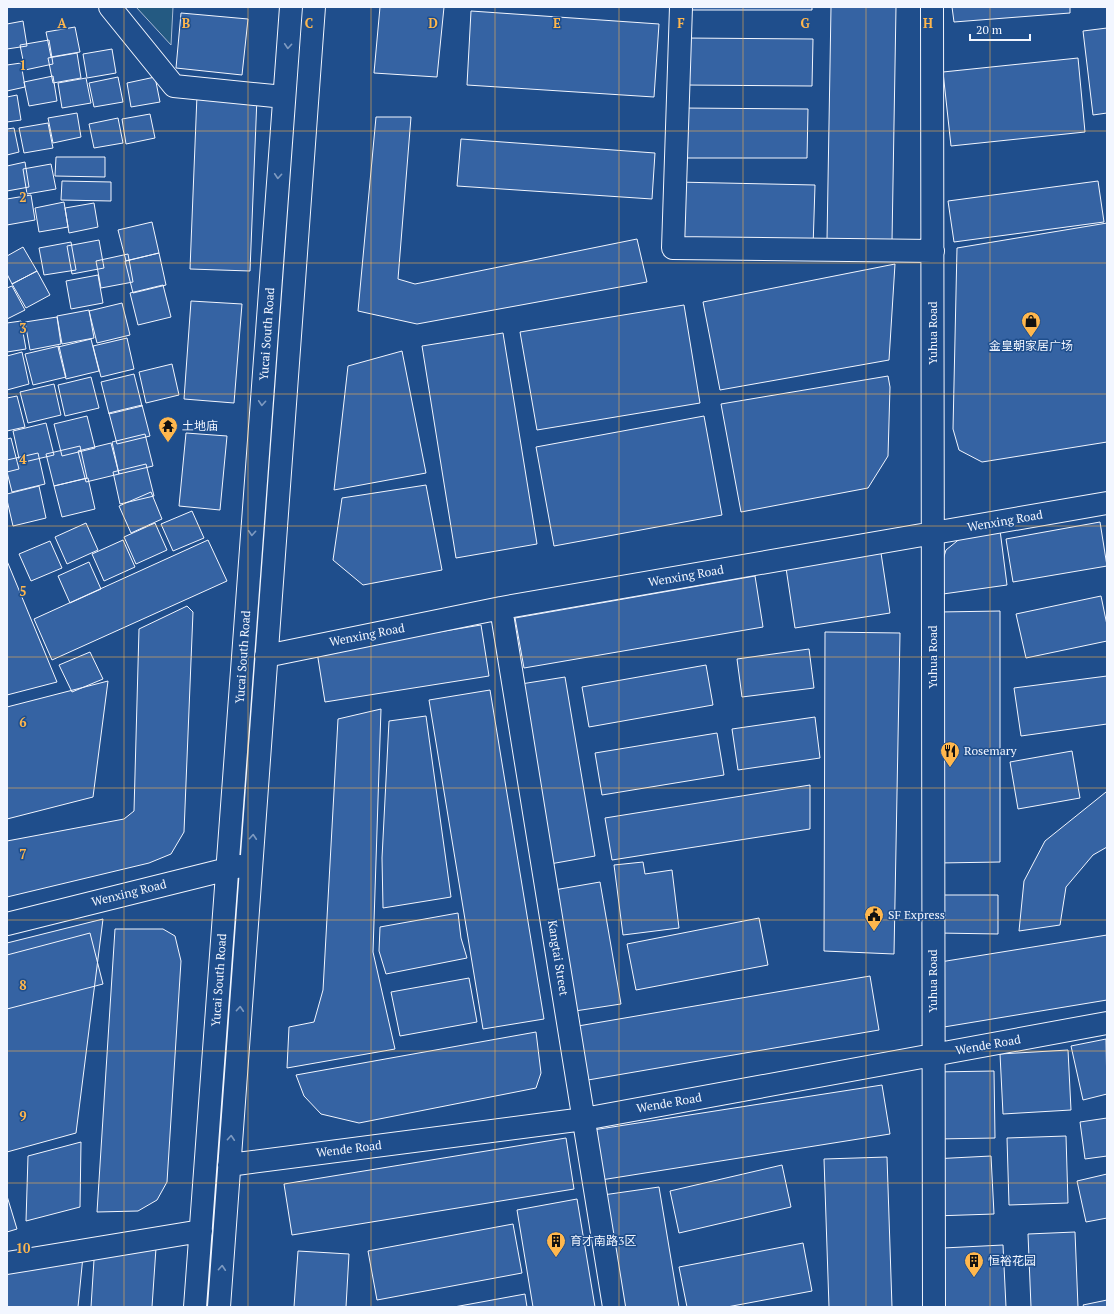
<svg xmlns="http://www.w3.org/2000/svg" width="1114" height="1314" font-family="'PT Serif','Noto Sans SC',serif">
	<style>
		.green { fill: #245a82; stroke: #a8bbd7 }
		.building { fill: #3563a3; stroke: #f2f6ff }
		.lines { fill: none; stroke-linecap: round; stroke-linejoin: round }
		.minor-casing { stroke: #f2f6ff; stroke-width: 24 }
		.minor { stroke: #1f4e8c; stroke-width: 22 }
		.oneway { stroke: #7e9ac0 }
		.grid { fill: none; stroke: #ffb74d; stroke-width: 1; stroke-opacity: 0.55 }
		.labels { text-anchor: middle; stroke-width: 3; stroke-linejoin: round; paint-order: stroke }
		.street-label { font-size: 12px; fill: #f2f6ff; stroke: #1f4e8c }
		.poi-label { font-size: 12px; fill: #f2f6ff; stroke: #1f4e8c; text-anchor: start }
		.grid-label { font-size: 13px; text-anchor: middle; font-weight: bold; fill: #ffb74d; stroke: #1f4e8c; stroke-width: 3; stroke-linejoin: round; paint-order: stroke }
	</style>
	<rect width="100%" height="100%" fill="#1f4e8c"/>
	<!-- green -->
	<path class="green" d="M136 7H173L171 45Z"/>
	<!-- building -->
	<path class="building" d="M380 7H444L437 77 374 73Z
		M690 7H812V10H690Z
		M831 7H896L892 241 827 240Z
		M952 7H1070V13L954 22Z
		M471 11 659 24 654 97 467 85Z
		M181 13 248 19 242 75 176 68Z
		M23 21 27 46 7 49V24Z
		M75 27 80 52 51 57 46 32Z
		M1107 28V113L1093 115 1083 31Z
		M685 38 813 39 812 86 684 85Z
		M49 40 53 64 25 70 20 45Z
		M112 49 116 73 87 78 83 54Z
		M77 53 81 78 53 83 48 58Z
		M1078 58 1085 132 951 146 943 72Z
		M21 63 25 87 7 91V65Z
		M53 76 57 101 29 106 24 82Z
		M118 77 123 102 94 107 89 83Z
		M155 77 160 102 131 107 127 83Z
		M86 78 91 103 62 108 58 83Z
		M17 95 21 120 7 122V97Z
		M197 95 257 97 250 271 190 269Z
		M682 108 808 109 807 158H681Z
		M77 113 81 137 53 143 48 118Z
		M150 114 155 138 126 144 122 119Z
		M376 117H411L398 279 415 284 637 239 647 282 417 324 358 311Z
		M118 118 123 143 94 148 89 124Z
		M48 123 53 148 24 153 19 128Z
		M14 128 19 152 7 155V129Z
		M461 139 655 153 652 199 457 186Z
		M56 157H105V177L55 176Z
		M25 162 29 187 7 191V166Z
		M51 164 56 189 27 194 23 169Z
		M62 181 111 182V201L61 200Z
		M1098 181 1104 222 954 242 948 201Z
		M676 182 815 185 813 248 674 245Z
		M31 195 35 220 7 225V199Z
		M64 202 68 227 39 232 35 208Z
		M94 203 98 227 69 233 65 208Z
		M152 222 159 253 126 261 118 230Z
		M1107 223V442L982 462 959 450 953 429 957 248Z
		M99 240 104 268 72 274 67 246Z
		M71 242 76 270 44 275 39 248Z
		M23 247 37 271 12 284 7 274V256Z
		M159 253 166 285 133 293 125 261Z
		M128 254 133 282 101 288 96 261Z
		M895 264 889 360 720 390 703 302Z
		M37 271 50 295 26 308 12 284Z
		M98 275 103 303 71 309 66 281Z
		M163 285 171 317 138 325 130 293Z
		M12 286 25 310 7 319V288Z
		M191 301 242 304 234 403 184 399Z
		M122 303 130 335 97 343 89 311Z
		M684 305 700 403 537 430 520 332Z
		M89 310 94 338 62 344 57 316Z
		M57 317 61 344 30 350 25 322Z
		M21 321 26 349 7 352V323Z
		M503 333 537 544 456 558 422 346Z
		M127 338 134 369 101 377 93 346Z
		M91 339 99 371 66 379 58 347Z
		M59 346 66 377 33 385 25 354Z
		M402 351 426 473 334 490 348 366Z
		M22 352 29 384 7 390V356Z
		M172 364 179 395 146 403 139 372Z
		M134 374 142 406 109 414 101 382Z
		M888 376 890 387 888 456 868 488 741 512 721 404Z
		M91 377 99 408 65 416 58 385Z
		M54 384 61 415 28 423 20 392Z
		M17 396 25 427 7 431V398Z
		M142 405 150 436 117 444 109 413Z
		M87 416 95 448 62 456 54 424Z
		M704 416 722 515 554 546 536 447Z
		M46 423 54 455 20 463 13 431Z
		M186 433 227 436 220 510 179 506Z
		M145 434 153 466 119 474 112 442Z
		M11 438 19 469 7 472V439Z
		M111 443 119 474 86 482 78 451Z
		M80 446 87 478 54 486 46 454Z
		M38 453 45 484 12 492 7 472V460Z
		M146 464 154 496 120 504 113 472Z
		M88 478 95 509 62 517 54 486Z
		M426 485 442 570 363 585 333 560 342 498Z
		M39 486 46 518 13 526 7 500V494Z
		M151 492 162 519 131 533 119 506Z
		M192 511 204 538 173 551 161 524Z
		M1100 522 1107 566 1013 582 1006 539Z
		M86 523 98 550 67 564 55 537Z
		M155 523 167 550 136 564 124 537Z
		M1000 530 1007 585 943 594 941 566 946 550 967 533Z
		M123 540 135 567 104 581 92 554Z
		M208 540 227 581 52 660 34 619Z
		M50 541 62 568 31 581 19 554Z
		M881 553 890 613 795 628 786 568Z
		M7 561 57 682 7 695Z
		M89 562 101 589 70 603 58 576Z
		M755 576 763 627 524 668 515 618Z
		M1101 596 1107 625V641L1026 658 1016 614Z
		M187 606 193 612 184 832 171 854 149 863 7 897V841L124 819 134 811 139 629Z
		M1000 611V862L939 863V612Z
		M481 625 489 676 325 702 317 652Z
		M825 632 900 633 894 954 824 951Z
		M809 649 814 688 742 697 737 659Z
		M90 652 103 679 72 692 59 665Z
		M706 665 713 705 589 727 582 687Z
		M1107 676V724L1021 736 1014 688Z
		M565 677 595 856 550 864 521 684Z
		M108 681 93 797 7 819V707Z
		M490 690 544 1019 483 1029 429 700Z
		M381 709 373 952 395 1049 287 1068 289 1027 314 1022 323 990 338 719Z
		M426 716 451 897 383 908 382 858 389 721Z
		M815 717 820 758 738 770 732 729Z
		M717 733 724 775 602 795 595 753Z
		M1072 751 1080 798 1018 809 1010 762Z
		M810 785V829L612 860 605 818Z
		M1106 792H1107V847L1093 855 1066 887 1060 925 1019 931 1024 881 1045 841Z
		M643 862 645 874 672 870 679 928 623 935 614 865Z
		M600 882 621 1004 575 1011 554 890Z
		M939 895H998V934L938 933Z
		M458 913 461 938 467 958 386 974 379 951 380 927Z
		M759 918 768 965 636 990 627 944Z
		M103 919 76 1133 7 1152V943Z
		M115 929H163L175 936 181 961 167 1182 157 1200 138 1211 97 1212Z
		M90 933 103 984 7 1009V955Z
		M1107 935V1000L944 1027 934 963Z
		M870 976 879 1030 588 1080 578 1026Z
		M469 978 477 1022 400 1036 391 992Z
		M536 1032 541 1073 536 1088 359 1123 321 1114 304 1096 296 1075Z
		M1106 1039 1107 1094 1083 1100 1071 1046Z
		M1068 1050 1071 1110 1003 1114 1000 1054Z
		M994 1071 995 1138 936 1139 935 1072Z
		M882 1085 890 1134 601 1180 593 1130Z
		M1107 1118V1156L1085 1159 1080 1122Z
		M1066 1136 1068 1203 1009 1205 1007 1138Z
		M566 1138 574 1189 292 1235 284 1184Z
		M81 1142 80 1207 26 1221 28 1156Z
		M991 1156 994 1214 934 1216 932 1159Z
		M887 1157 892 1307H829L824 1159Z
		M782 1165 791 1207 679 1233 670 1191Z
		M1107 1174V1218L1086 1222 1077 1181Z
		M659 1187 679 1307H622L603 1195Z
		M7 1196 17 1229 7 1232Z
		M577 1199 595 1307H533L517 1210Z
		M513 1224 522 1273 377 1300 368 1251Z
		M1075 1232 1078 1307H1031L1028 1234Z
		M803 1243 812 1291 727 1307H687L679 1267Z
		M95 1244 156 1248 152 1307H91Z
		M1003 1245 1006 1307H945L943 1248Z
		M298 1251 349 1254 346 1307H294Z
		M83 1256 78 1307H7V1271Z
		M525 1294 527 1307H454Z
		M1107 1300V1307H1084L1083 1305Z"/>
	<g class="lines">
		<defs>
			<path id="minor" d="M110 7 174 86 284 97
				M681 7 673 248 933 251
				M932 7 934 1307
				M501 608 614 1307
				M266 656 501 608 1107 503
				M7 924 240 866
				M229 1165 584 1119 1107 1023
				M7 1263 201 1231
				M195 1307 291 7
				M219 1307 314 7"/>
		</defs>
		<!-- minor casing -->
		<use href="#minor" class="minor-casing"/>
		<!-- minor -->
		<use href="#minor" class="minor"/>
	</g>
	<!-- one-way arrows -->
	<defs><path id="oneway-chevron" d="M-2-3.5L2.5 0L-2 3.5" fill="none" stroke-width="1.6" stroke-linecap="round" stroke-linejoin="round"/></defs>
	<g class="oneway">
		<use href="#oneway-chevron" transform="translate(288 46) rotate(94)"/>
		<use href="#oneway-chevron" transform="translate(278 176) rotate(94)"/>
		<use href="#oneway-chevron" transform="translate(262 403) rotate(94)"/>
		<use href="#oneway-chevron" transform="translate(252 533) rotate(94)"/>
		<use href="#oneway-chevron" transform="translate(253 837) rotate(-86)"/>
		<use href="#oneway-chevron" transform="translate(240 1009) rotate(-86)"/>
		<use href="#oneway-chevron" transform="translate(231 1138) rotate(-86)"/>
		<use href="#oneway-chevron" transform="translate(222 1268) rotate(-86)"/>
	</g>
	<!-- grid -->
	<path class="grid" d="M124 7V1307M248 7V1307M371 7V1307M495 7V1307M619 7V1307M743 7V1307M866 7V1307M990 7V1307M7 131H1107M7 263H1107M7 394H1107M7 526H1107M7 657H1107M7 788H1107M7 920H1107M7 1051H1107M7 1183H1107"/>
	<!-- icons -->
	<defs>
		<symbol id="shop-pin" viewBox="-11 -11 22 30"><path d="M0 17L-7.5 6A9.5 9.5 0 1 1 7.5 6Z" fill="#ffb74d" stroke="#1f4e8c"/><path d="M-5-2.5h2.3a2.7 3.5 0 0 1 5.4 0H5L5.5 6h-11ZM-1.5-2.5h3a1.5 2.3 0 0 0-3 0Z" fill="#111"/></symbol>
		<symbol id="temple-pin" viewBox="-11 -11 22 30"><path d="M0 17L-7.5 6A9.5 9.5 0 1 1 7.5 6Z" fill="#ffb74d" stroke="#1f4e8c"/><path d="M0-6L5-2H3V0L6.5 2.5H4V6H1.5V3h-3V6H-4V2.5H-6.5L-3 0V-2H-5Z" fill="#111"/></symbol>
		<symbol id="restaurant-pin" viewBox="-11 -11 22 30"><path d="M0 17L-7.5 6A9.5 9.5 0 1 1 7.5 6Z" fill="#ffb74d" stroke="#1f4e8c"/><path d="M-5-6h1v4h1v-4h1v4h1v-4h1v5L-1.5 .5V6h-2V.5L-5-1ZM5-6V6H3V1.5H1.5Q1.5-4 5-6Z" fill="#111"/></symbol>
		<symbol id="civic-pin" viewBox="-11 -11 22 30"><path d="M0 17L-7.5 6A9.5 9.5 0 1 1 7.5 6Z" fill="#ffb74d" stroke="#1f4e8c"/><path d="M-.6-6.5H3V-4.5H.6V-3L4-1V1h2V6H-6V1h2V-1L-.6-3ZM-1.2 2.5V6h2.4V2.5Z" fill="#111"/></symbol>
		<symbol id="building-pin" viewBox="-11 -11 22 30"><path d="M0 17L-7.5 6A9.5 9.5 0 1 1 7.5 6Z" fill="#ffb74d" stroke="#1f4e8c"/><path d="M-4-6H4V6H1V3H-1V6H-4ZM-2.5-4.3h1.7v1.8h-1.7ZM.8-4.3h1.7v1.8H.8ZM-2.5-1h1.7V.8h-1.7ZM.8-1h1.7V.8H.8Z" fill="#111"/></symbol>
	</defs>
	<g fill-rule="evenodd">
		<use href="#shop-pin" x="1020" y="310" width="22" height="30"/>
		<use href="#temple-pin" x="157" y="415" width="22" height="30"/>
		<use href="#restaurant-pin" x="939" y="740" width="22" height="30"/>
		<use href="#civic-pin" x="863" y="904" width="22" height="30"/>
		<use href="#building-pin" x="545" y="1230" width="22" height="30"/>
		<use href="#building-pin" x="963" y="1250" width="22" height="30"/>
	</g>
	<g class="labels">
		<!-- street labels -->
		<g class="street-label">
			<text transform="translate(933 333) rotate(-90)" y="4">Yuhua Road</text>
			<text transform="translate(267 334) rotate(-86)" y="4">Yucai South Road</text>
			<text transform="translate(1005 521) rotate(-10)" y="4">Wenxing Road</text>
			<text transform="translate(686 576) rotate(-10)" y="4">Wenxing Road</text>
			<text transform="translate(367 635) rotate(-11)" y="4">Wenxing Road</text>
			<text transform="translate(243 657) rotate(-86)" y="4">Yucai South Road</text>
			<text transform="translate(933 657) rotate(-90)" y="4">Yuhua Road</text>
			<text transform="translate(129 893) rotate(-14)" y="4">Wenxing Road</text>
			<text transform="translate(558 958) rotate(81)" y="4">Kangtai Street</text>
			<text transform="translate(219 980) rotate(-86)" y="4">Yucai South Road</text>
			<text transform="translate(933 981) rotate(-90)" y="4">Yuhua Road</text>
			<text transform="translate(988 1045) rotate(-10)" y="4">Wende Road</text>
			<text transform="translate(669 1103) rotate(-10)" y="4">Wende Road</text>
			<text transform="translate(349 1149) rotate(-7)" y="4">Wende Road</text>
		</g>
		<!-- poi labels -->
		<g class="poi-label">
			<text x="1031" y="350" text-anchor="middle">金皇朝家居广场</text>
			<text x="182" y="430">土地庙</text>
			<text x="964" y="755">Rosemary</text>
			<text x="888" y="919">SF Express</text>
			<text x="570" y="1245">育才南路3区</text>
			<text x="988" y="1265">恒裕花园</text>
		</g>
	</g>
	<g class="grid-label">
		<text x="62" y="28">A</text>
		<text x="186" y="28">B</text>
		<text x="309" y="28">C</text>
		<text x="433" y="28">D</text>
		<text x="557" y="28">E</text>
		<text x="681" y="28">F</text>
		<text x="805" y="28">G</text>
		<text x="928" y="28">H</text>
		<text x="23" y="70">1</text>
		<text x="23" y="202">2</text>
		<text x="23" y="333">3</text>
		<text x="23" y="464">4</text>
		<text x="23" y="596">5</text>
		<text x="23" y="727">6</text>
		<text x="23" y="859">7</text>
		<text x="23" y="990">8</text>
		<text x="23" y="1121">9</text>
		<text x="23" y="1253">10</text>
	</g>
	<!-- border -->
	<rect width="1114" height="1314" fill="none" stroke="#f2f6ff" stroke-width="16"/>
	<!-- scale -->
	<path d="M970 34v6h60v-6" fill="none" stroke="#f2f6ff" stroke-width="2"/>
	<text x="976" y="34" font-size="12" fill="#f2f6ff" stroke="#1f4e8c" stroke-width="3" paint-order="stroke">20 m</text>
</svg>
